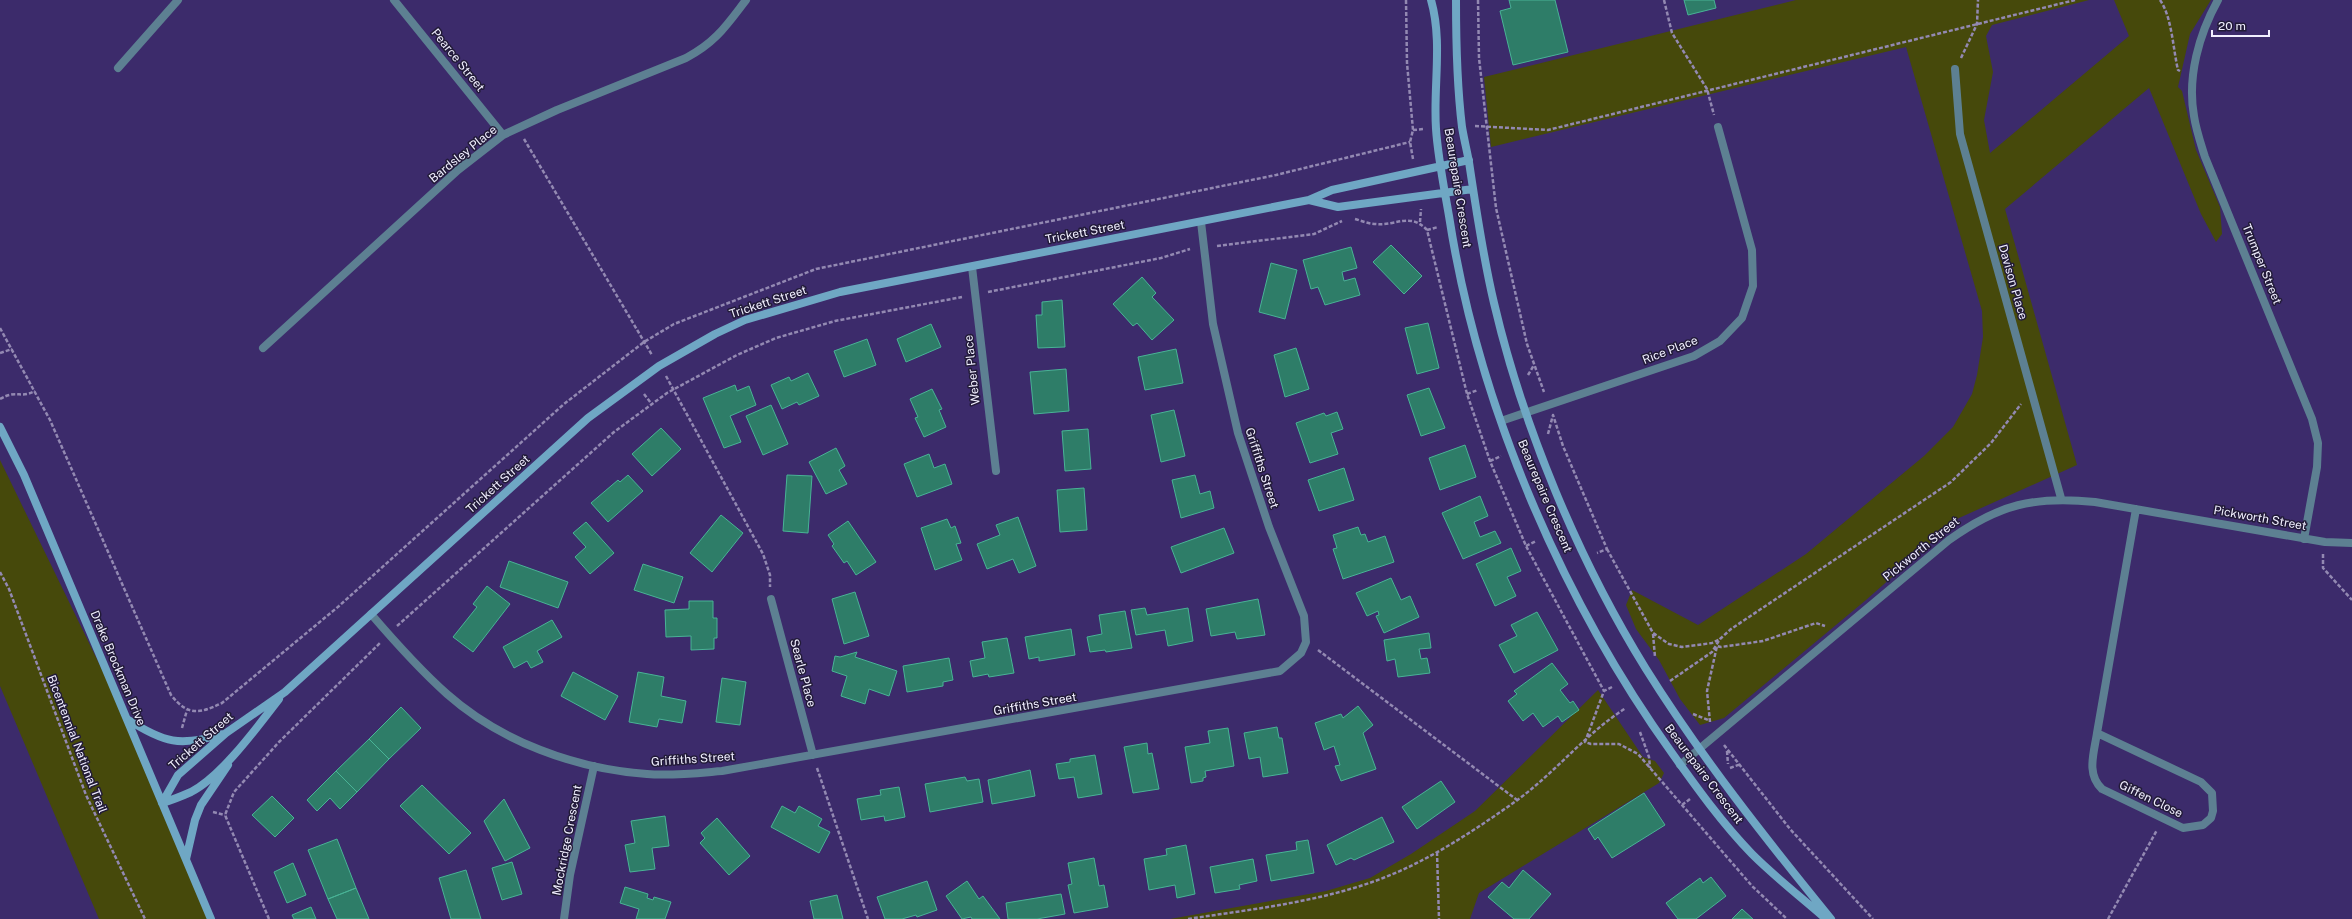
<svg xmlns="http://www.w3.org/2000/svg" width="2352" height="919" font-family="'Public Sans',sans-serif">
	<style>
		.green { fill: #46490b }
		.building { fill: #2e7d68; stroke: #49b396 }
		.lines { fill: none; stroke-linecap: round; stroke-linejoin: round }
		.path { stroke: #9389b2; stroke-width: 2.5; stroke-dasharray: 4 2; stroke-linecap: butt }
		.street { stroke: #5d8092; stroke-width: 8 }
		.secondary { stroke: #6fa7c4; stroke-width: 8 }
		.labels { text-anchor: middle; stroke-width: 3; stroke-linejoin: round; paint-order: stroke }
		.street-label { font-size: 12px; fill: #f1efff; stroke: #221b38 }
	</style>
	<rect width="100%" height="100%" fill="#3c2b6b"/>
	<!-- green -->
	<path class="green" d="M1796 0H2089L1992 25 1986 36 1993 72 1984 120 1990 153 2129 36 2114 0H2211L2190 34 2178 87 2182 91 2196 150 2220 207 2222 234 2216 242 2201 214 2149 88 2005 209 2077 465 1959 518 1866 600 1724 718 1700 725 1680 699 1659 660 1636 629 1626 605 1632 590 1698 625 1806 554 1924 456 1953 427 1972 394 1977 375 1983 337 1982 311 1906 47 1491 147 1484 77Z
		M0 460 126 719 211 919H99L0 686Z
		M1598 690 1643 757 1655 761 1664 773 1659 783 1479 893 1470 919H1170L1326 891 1370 878 1411 854 1475 811Z"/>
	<!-- building -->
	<path class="building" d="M1509 0H1555L1568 52 1513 65 1500 11 1511 8Z
		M1684 0H1714L1716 8 1688 15Z
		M1391 245 1422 276 1404 294 1373 262Z
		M1351 247 1357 268 1342 272 1344 281 1355 278 1360 295 1325 305 1318 287 1311 289 1303 260Z
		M1271 263 1297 270 1285 319 1259 312Z
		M1142 277 1156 293 1152 297 1174 320 1152 340 1137 323 1133 326 1113 304Z
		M1062 300 1065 347 1038 348 1036 315H1042V302Z
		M1428 323 1439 368 1417 374 1405 328Z
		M931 324 941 347 906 362 897 339Z
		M867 339 876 365 844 377 834 351Z
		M1296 348 1309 389 1285 397 1274 355Z
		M1176 349 1183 383 1145 390 1138 357Z
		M1066 369 1069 411 1034 414 1030 372Z
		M808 373 819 396 799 405 797 402 782 409 771 385 789 377 791 381Z
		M735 385 737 391 749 386 756 405 730 416 741 442 724 448 703 398Z
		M1429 388 1445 428 1421 436 1407 395Z
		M932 389 942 409 939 410 946 427 924 437 915 418 918 417 910 399Z
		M771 405 788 444 763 455 746 416Z
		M1174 410 1185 456 1161 462 1151 415Z
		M1337 412 1343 429 1331 433 1338 454 1310 463 1296 423 1324 413 1326 416Z
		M661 428 681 449 652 476 632 454Z
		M1088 429 1091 469 1065 471 1062 431Z
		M1465 445 1476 477 1440 490 1429 458Z
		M836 448 845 466 839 470 847 484 826 494 809 462Z
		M929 454 934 468 945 464 952 484 917 497 904 464Z
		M1344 468 1354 500 1319 511 1308 480Z
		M628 475 643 491 608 522 591 503 618 480 620 482Z
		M787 475 812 476 808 533 783 531Z
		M1195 475 1200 494 1210 491 1214 508 1181 518 1172 480Z
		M1084 488 1087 530 1060 532 1057 490Z
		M1480 496 1488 516 1474 522 1480 537 1495 531 1501 543 1463 559 1442 513Z
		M721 515 743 533 712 572 690 553Z
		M1018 517 1036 566 1019 573 1013 559 987 569 977 544 1000 535 996 525Z
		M947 519 951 528 955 526 961 543 956 544 962 560 935 570 921 528Z
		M848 521 876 562 856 575 847 561 844 563 832 546 834 544 828 535Z
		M586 522 614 553 590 574 575 557 586 547 573 533Z
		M1358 527 1361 535 1365 534 1368 542 1385 536 1394 562 1343 579 1333 549 1337 548 1333 535Z
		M1224 528 1234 553 1181 573 1171 547Z
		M1511 548 1521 571 1507 577 1516 596 1495 606 1476 564Z
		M509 561 568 582 558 608 500 587Z
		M643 564 683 577 674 603 634 590Z
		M1391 578 1401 600 1410 596 1419 617 1384 633 1376 616 1379 615 1378 611 1367 616 1356 593Z
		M487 586 510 604 473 652 453 637 477 607 473 604Z
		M855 592 869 636 844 644 832 599Z
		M1258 599 1265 635 1237 639 1235 632 1211 636 1206 609Z
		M689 601H713V618H717V638H714V649L691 650V636L666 637 665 610 689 609Z
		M1145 608 1147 615 1188 608 1193 641 1168 646 1165 630 1136 635 1131 610Z
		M1125 611 1132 648 1106 652 1105 650 1090 652 1087 637 1102 634 1099 615Z
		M1537 612 1558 650 1514 673 1499 645 1517 636 1511 625Z
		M552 620 562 637 537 651 543 662 531 668 527 661 514 668 503 647Z
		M1071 629 1075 655 1039 661V657L1029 659 1025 637Z
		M1429 633 1431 648 1419 649 1421 659 1427 658 1430 673 1398 677 1395 659 1387 661 1384 640Z
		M1007 638 1014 673 989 677 988 674 973 677 970 661 985 658 982 642Z
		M857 652 855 657 897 671 889 696 869 689 865 704 841 696 847 676 832 671 835 656 840 657Z
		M949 658 953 680 943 682V686L907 692 903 666Z
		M1552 663 1568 684 1560 690 1570 703 1573 701 1579 710 1562 722 1558 716 1543 727 1533 713 1523 721 1508 701 1517 694 1514 691Z
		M573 672 618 696 605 720 561 696Z
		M638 672 664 677 661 696 686 701 682 723 659 719 657 727 629 722Z
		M722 678 746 682 740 725 716 722Z
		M1358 706 1373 725 1363 733 1376 769 1341 781 1335 766 1340 765 1334 746 1324 750 1315 723 1341 714 1343 718Z
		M401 707 421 728 389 759 369 739Z
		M1277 727 1279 738H1282L1288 773 1263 777 1260 757 1249 759 1244 733Z
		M1228 728 1234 766 1205 771 1206 777 1203 778V781L1191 783 1185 747 1210 743 1208 731Z
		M369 739 389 759 357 792 336 771Z
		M1147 743 1148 754 1152 753 1159 789 1133 793 1124 747Z
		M1095 755 1102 794 1078 798 1074 777 1059 779 1056 764 1070 762V759Z
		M1030 770 1035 796 992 804 988 780Z
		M336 771 357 792 340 809 330 798 317 811 307 800Z
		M965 777 967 781 979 779 983 802 930 812 925 784Z
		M1441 781 1455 802 1417 829 1402 807Z
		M422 785 471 833 449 854 400 806Z
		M899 787 905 817 885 821 884 816 861 820 857 799 881 795 880 790Z
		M1644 793 1665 825 1612 858 1598 837 1595 840 1588 829Z
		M272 796 294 818 275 837 252 815Z
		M504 799 530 848 505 861 484 821Z
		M782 806 795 813 799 806 822 819 818 826 830 832 819 853 771 827Z
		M665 816 669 846 652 848 655 869 630 872 625 845 635 843 631 821Z
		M1382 817 1394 842 1354 860 1351 858 1336 865 1327 845Z
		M717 818 750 856 729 875 700 843 705 838 701 833Z
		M337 839 356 888 328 899 308 850Z
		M1308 840 1314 873 1271 881 1266 855 1297 850 1296 842Z
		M1186 845 1195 894 1177 898 1175 885 1149 890 1144 859 1167 855 1166 849Z
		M1094 858 1099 886 1104 885 1108 907 1074 913 1068 885 1072 884 1068 863Z
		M1253 859 1257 881 1239 885 1240 889 1215 893 1210 867Z
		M512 862 522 894 502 900 492 868Z
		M293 863 306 895 287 903 274 872Z
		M466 870 481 919H451L439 878Z
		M1523 870 1551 894 1529 919H1514L1488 897 1502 882 1509 888Z
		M1711 877 1726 896 1696 919H1678L1666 903 1700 878 1703 883Z
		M927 881 937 910 917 917 916 915 902 919H885L877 897Z
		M967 881 979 899 983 896 1000 919H972L971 917 962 919 946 896Z
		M625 887 648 894 647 898 653 900 654 897 671 902 665 919H636L639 909 620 903Z
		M356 888 369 919H337L328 899Z
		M1061 894 1065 914 1037 919H1008L1006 903Z
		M837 895 843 919H814L810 901Z
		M311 907 316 919H294L292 915Z
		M1742 909 1753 919H1732Z"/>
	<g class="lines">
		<!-- path -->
		<path class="path" d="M1406 0 1407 63 1413 130 1410 142 1413 159
			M1478 0 1479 58 1496 208 1527 344 1544 392
			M1664 0 1672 33 1707 89 1714 115
			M2160 0C2172 17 2173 49 2178 70L2180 71
			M1961 58 1977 24 1978 0
			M1475 126 1548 130 2075 0
			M1413 130 1424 129
			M524 139 652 355
			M1355 219C1362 221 1369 224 1376 224 1396 226 1410 212 1427 230L1467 394 1490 461 1526 546 1604 691
			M1420 222 1421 209
			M1427 230 1438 227
			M1217 246 1314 234 1342 221
			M988 292 1161 258 1190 249
			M0 328 50 420 171 695C188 716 199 714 222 703L339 606 564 404 644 342 674 324 816 269 1276 175 1410 142
			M0 353 12 349
			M1528 375 1534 365
			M666 376 763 554 770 575V587
			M644 394 651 403
			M1467 394 1478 390
			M0 399C17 389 20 399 35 391
			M1548 434 1553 415 1563 446 1607 549 1597 553
			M1490 461 1501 456
			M1526 546 1536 541
			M1607 549 1653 633 1669 644 1682 647 1712 643 1720 639
			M2323 554V568L2352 600
			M0 572 9 589 86 795 145 919
			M397 626 614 432 667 393 737 355 776 338 835 321 962 297
			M1653 634 1655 657
			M1318 650 1517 800
			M1670 681 1712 652 1720 639 1731 629 1951 482 1991 443 2021 404
			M1612 687 1604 691 1585 742 1591 744H1619L1638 754 1752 886 1787 919
			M1693 714 1708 720
			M1710 722 1707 691 1717 646 1721 647 1763 641 1816 623 1825 626
			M182 728 187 710
			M1640 732 1649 757 1650 768
			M1724 745 1790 829 1873 919
			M1727 751 1728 764
			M817 768 868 919
			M1730 768 1741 764
			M1682 805 1690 799
			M213 812 225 815
			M1437 852 1439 919
			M269 919 225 815 234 792 279 742 380 643
			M1188 919C1253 909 1321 902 1383 878 1430 860 1475 830 1516 801 1555 773 1586 733 1626 708
			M2108 919 2157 830"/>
		<!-- street -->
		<path class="street" d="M394 0 503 135
			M2218 0C2199 34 2187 77 2194 116 2196 130 2201 144 2205 157L2312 419 2318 443 2317 467 2304 539
			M118 68 178 0
			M1955 69 1960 134 2061 498
			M972 267 996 471
			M263 348 458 170 503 135 557 110 686 58C716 42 726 26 746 0
			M1501 421 1694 356 1720 341 1742 318 1753 286 1752 250 1718 127
			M771 599 813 755
			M371 614C395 642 419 669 447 694 500 741 575 769 647 774 672 776 698 773 722 771L1280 671 1301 653 1306 642 1304 616 1269 527 1238 433 1213 324 1201 222
			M2097 733C2094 753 2086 774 2102 789L2183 828 2203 825 2211 818 2213 811 2212 793 2201 782 2097 733 2136 509
			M1680 765 1949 540C1999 504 2034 496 2095 502L2325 542 2352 543
			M564 919 570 875 594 766"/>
		<!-- secondary -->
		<path class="secondary" d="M1431 0C1443 42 1433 86 1436 129 1438 158 1444 187 1449 216 1478 404 1561 598 1672 753 1697 788 1722 823 1752 854 1775 877 1802 898 1826 919
			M1456 0C1456 42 1457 86 1462 127 1464 139 1467 151 1469 162 1476 209 1483 257 1494 303 1523 427 1579 561 1646 669 1701 757 1766 839 1831 919
			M1309 200 1338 207 1473 189
			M0 427 24 475 211 919
			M127 719C164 743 180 747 223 734
			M162 803 178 775 226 733 285 692 588 418 659 366 715 334 745 320 840 292 1309 200 1332 190 1469 160
			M162 803C172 800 182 796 191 792 222 776 258 726 279 699
			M186 859 195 820 201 805 228 765"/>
	</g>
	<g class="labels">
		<!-- street labels -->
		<g class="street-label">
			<text transform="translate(458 60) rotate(51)" y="4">Pearce Street</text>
			<text transform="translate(463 154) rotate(-39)" y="4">Bardsley Place</text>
			<text transform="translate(1458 188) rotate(81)" y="4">Beaurepaire Crescent</text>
			<text transform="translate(1085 232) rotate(-11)" y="4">Trickett Street</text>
			<text transform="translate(2262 264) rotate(68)" y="4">Trumper Street</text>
			<text transform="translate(2013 282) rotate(74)" y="4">Davison Place</text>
			<text transform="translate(768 302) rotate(-18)" y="4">Trickett Street</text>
			<text transform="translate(1670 350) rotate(-21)" y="4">Rice Place</text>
			<text transform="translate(972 370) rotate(-96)" y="4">Weber Place</text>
			<text transform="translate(1262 468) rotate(72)" y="4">Griffiths Street</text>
			<text transform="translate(498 484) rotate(-42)" y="4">Trickett Street</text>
			<text transform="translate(1545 496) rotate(67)" y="4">Beaurepaire Crescent</text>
			<text transform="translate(2260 518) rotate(10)" y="4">Pickworth Street</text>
			<text transform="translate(1921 549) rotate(-39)" y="4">Pickworth Street</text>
			<text transform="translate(118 668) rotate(67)" y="4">Drake Brockman Drive</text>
			<text transform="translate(803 673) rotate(75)" y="4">Searle Place</text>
			<text transform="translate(1035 704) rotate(-10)" y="4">Griffiths Street</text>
			<text transform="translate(201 741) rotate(-41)" y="4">Trickett Street</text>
			<text transform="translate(77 744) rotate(69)" y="4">Bicentennial National Trail</text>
			<text transform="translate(693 759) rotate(-4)" y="4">Griffiths Street</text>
			<text transform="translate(1704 774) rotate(53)" y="4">Beaurepaire Crescent</text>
			<text transform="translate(2151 799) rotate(26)" y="4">Giffen Close</text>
			<text transform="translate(567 840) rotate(-79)" y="4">Mockridge Crescent</text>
		</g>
	</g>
	<!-- scale -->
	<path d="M2212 30v6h57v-6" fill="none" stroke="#f1efff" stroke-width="2"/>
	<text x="2218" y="30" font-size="12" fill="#f1efff" stroke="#221b38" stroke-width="3" paint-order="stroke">20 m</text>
</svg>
